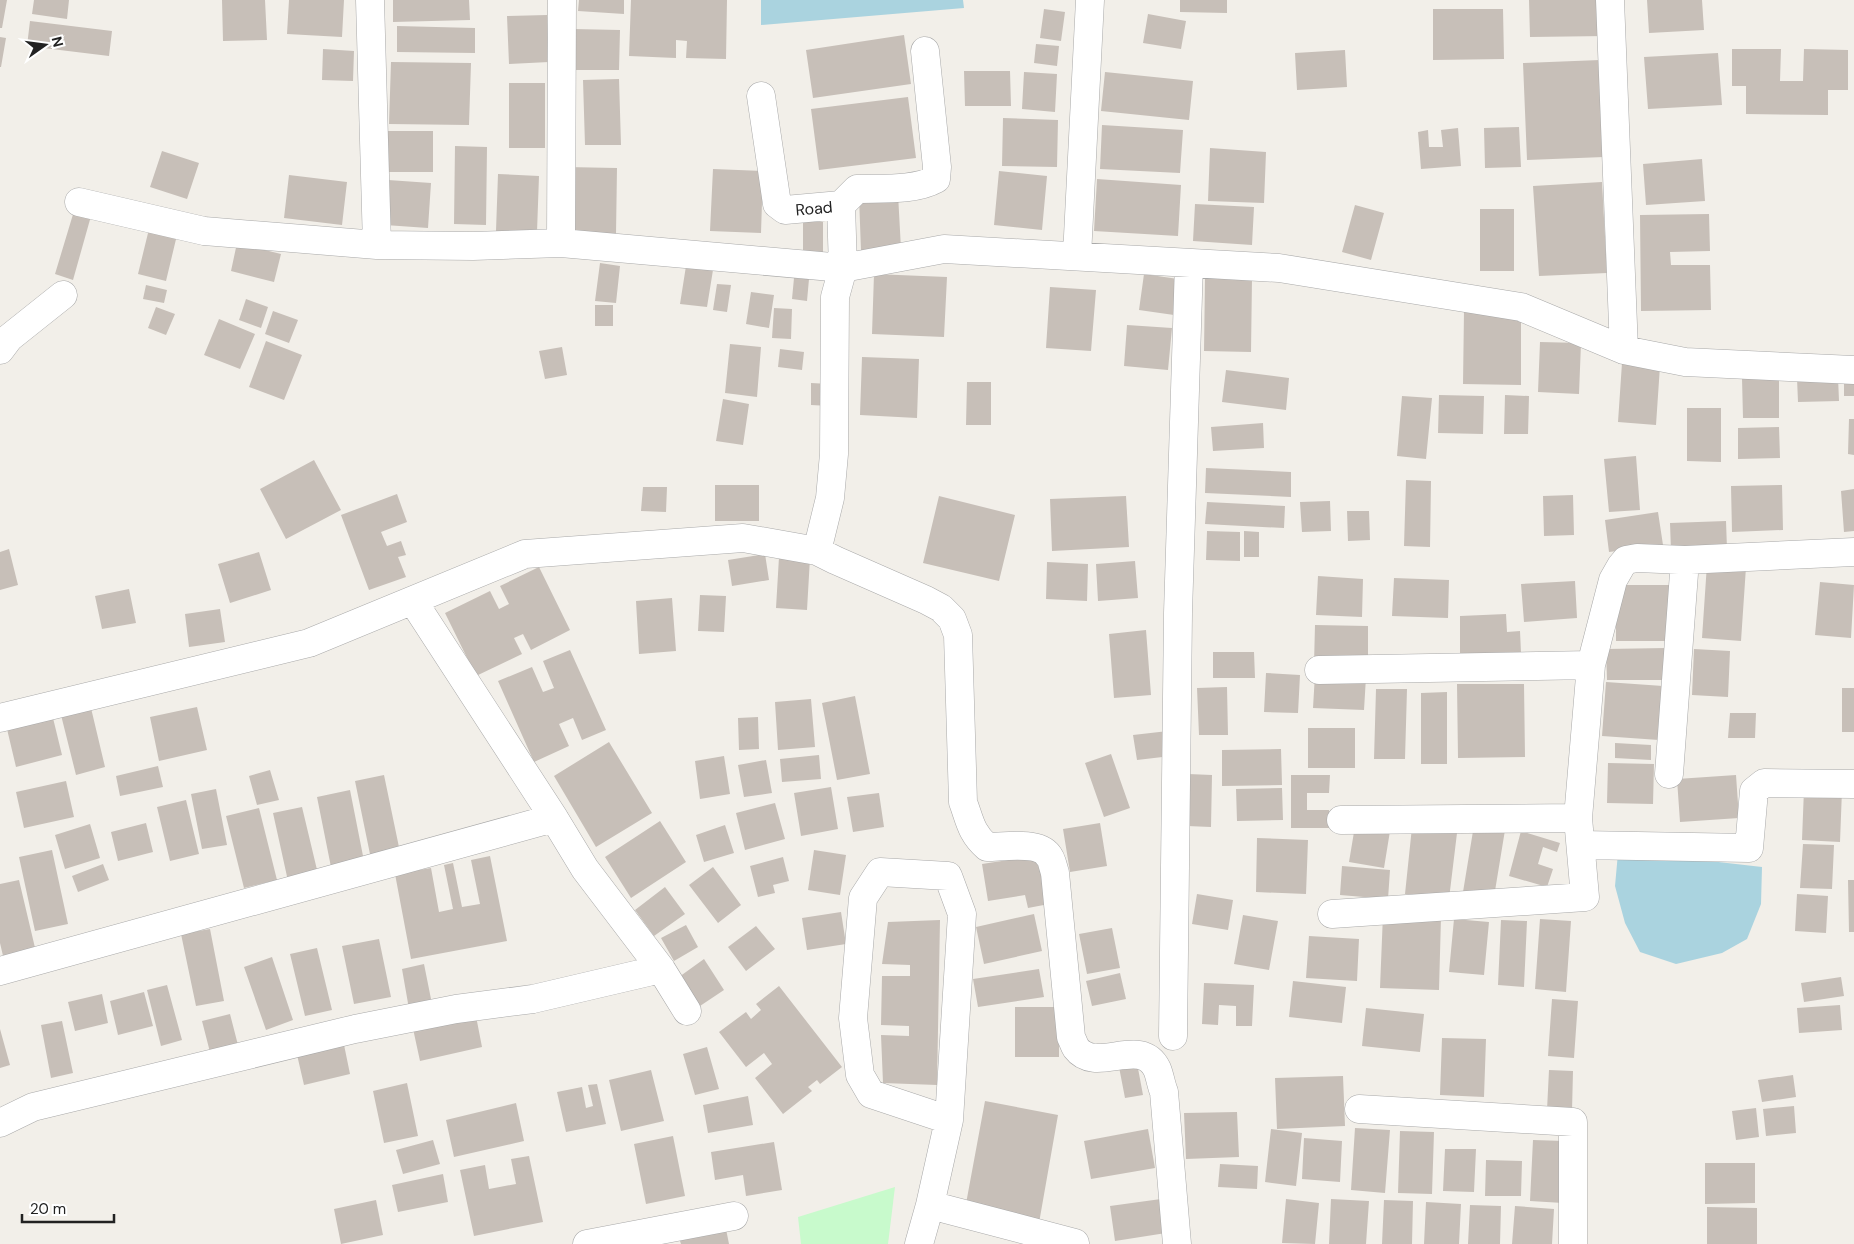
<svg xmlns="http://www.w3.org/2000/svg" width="1854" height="1244" font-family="'DM Sans',sans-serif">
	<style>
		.park { fill: #c8facc }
		.water { fill: #aad3df }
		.building { fill: #c7bfb8 }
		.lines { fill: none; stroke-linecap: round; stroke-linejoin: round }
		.minor-casing { stroke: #a9a9a9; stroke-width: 29 }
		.minor { stroke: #fff; stroke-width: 28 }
		.labels { text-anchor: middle; stroke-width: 5; stroke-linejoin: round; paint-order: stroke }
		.street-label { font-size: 16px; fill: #222; stroke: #fff }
	</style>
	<rect width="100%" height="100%" fill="#f2efe9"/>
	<!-- park -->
	<path class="park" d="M895 1187 888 1244H801L798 1217Z"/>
	<!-- water -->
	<path class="water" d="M761 0H963L964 8 761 25Z
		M1618 853H1640L1762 867 1761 904 1747 939 1722 953 1676 964 1640 952 1625 923 1615 886Z"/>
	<!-- building -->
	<path class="building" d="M0 0H7L2 28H0Z
		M34 0H69L67 19 32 14Z
		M222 0H265L267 40 223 41Z
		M289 0H344L342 37 287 34Z
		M393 0H469L470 20 393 22Z
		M579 0H624V14L578 11Z
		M631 0H727L726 59 686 58 687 41 676 40V58L629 56Z
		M1180 0H1227V13L1180 12Z
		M1529 0H1599L1606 36 1530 37Z
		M1647 0H1702L1704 30 1649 33Z
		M1044 9 1065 12 1061 41 1040 38Z
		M1433 9H1503L1504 59 1433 60Z
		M1148 14 1186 21 1181 49 1143 43Z
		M547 15 549 62 509 64 507 16Z
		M30 21 112 31 109 56 27 46Z
		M397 26 475 28V53L397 52Z
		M573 29 620 30 619 70H573Z
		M904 35 911 84 813 98 806 50Z
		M0 37 6 38 1 67H0Z
		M1036 44 1059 46 1057 66 1034 63Z
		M323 49 354 51 353 81 322 80Z
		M1732 49H1781L1780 81H1803L1804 49 1848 50V90H1828V115L1746 114V86H1732Z
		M1345 50 1347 87 1297 90 1295 53Z
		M1718 53 1722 105 1648 109 1644 57Z
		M1600 60 1604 157 1527 160 1523 63Z
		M391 62 471 63 469 125 389 124Z
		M964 71H1010L1011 106H965Z
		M1024 72 1057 74 1055 112 1022 109Z
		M1105 72 1193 81 1189 120 1101 111Z
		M619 79 621 145H585L583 80Z
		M509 83H545V148H509Z
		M908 97 916 158 819 170 811 109Z
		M1003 118 1058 120 1057 167 1002 166Z
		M1102 125 1183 130 1180 173 1100 169Z
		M1519 127 1521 167 1485 168 1484 128Z
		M1458 128 1461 166 1421 169 1418 132 1428 130 1429 147H1443L1441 130Z
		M385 131H433V172H385Z
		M455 146 487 147 486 225 454 224Z
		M1210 148 1266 152 1264 203 1208 201Z
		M162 151 199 163 187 199 150 187Z
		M1702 159 1705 201 1646 205 1643 164Z
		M566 167 617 168 616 234 566 233Z
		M713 169 763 171 761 233 710 231Z
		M999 171 1047 176 1042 230 994 225Z
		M498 174 539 176 537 232 496 231Z
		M289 175 347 182 342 225 284 218Z
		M1097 179 1181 185 1178 236 1094 231Z
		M388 180 431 183 428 228 385 225Z
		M1602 182 1607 273 1539 276 1533 186Z
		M898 194 901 249 861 251 859 196Z
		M1195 204 1254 207 1252 245 1193 241Z
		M1355 205 1384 213 1371 260 1342 252Z
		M1480 209H1514V271H1480Z
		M74 211 91 216 73 280 55 274Z
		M1709 214 1710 251 1670 252 1671 265H1710L1711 310 1641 311 1640 215Z
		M803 221 823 222V260H803Z
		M149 229 177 235 166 281 138 274Z
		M237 243 281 254 274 282 231 271Z
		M600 263 620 266 616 303 595 301Z
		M686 266 713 270 707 307 680 304Z
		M874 274 947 277 944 337 872 334Z
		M1144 274 1178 279 1174 315 1139 310Z
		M794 278 809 279 807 301 792 299Z
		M1205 278H1252L1251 352 1204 351Z
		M717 284 731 285 727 312 713 310Z
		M146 285 167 290 164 303 143 299Z
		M1050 287 1096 290 1091 351 1046 348Z
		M751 292 774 295 769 328 746 324Z
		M246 299 268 307 261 328 239 320Z
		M595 305H613V326H595Z
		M156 307 175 314 166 335 148 328Z
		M774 308 792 309 791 339 772 338Z
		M273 311 298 320 289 343 265 334Z
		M1464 311 1521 312V385L1463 384Z
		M219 319 255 334 240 369 204 355Z
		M1127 325 1172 328 1168 370 1124 366Z
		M266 341 302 355 284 400 249 387Z
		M1540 342 1581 343 1579 394 1538 392Z
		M730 344 761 347 757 397 725 393Z
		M562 347 567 375 545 379 539 351Z
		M780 349 804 352 802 370 778 367Z
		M862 357 919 359 917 418 860 415Z
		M1622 363 1660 366 1656 425 1618 422Z
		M1226 370 1289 378 1286 410 1222 402Z
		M1838 377 1839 401 1798 402 1797 378Z
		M1742 378H1779V418H1743Z
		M1844 378H1854V396H1844Z
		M967 382H991V425H966Z
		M811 383 830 384V406L811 405Z
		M1439 395 1484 396 1483 434 1438 433Z
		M1505 395 1529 396 1528 434H1504Z
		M1402 396 1432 398 1426 459 1397 456Z
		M723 399 749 404 743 445 716 441Z
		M1687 408H1721V462L1687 461Z
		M1849 419H1854V455L1848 454Z
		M1263 423 1264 448 1213 451 1211 427Z
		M1779 427 1780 458 1738 459V428Z
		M1636 456 1640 510 1609 512 1604 459Z
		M314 460 341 510 286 539 260 489Z
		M1206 468 1291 472V497L1205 493Z
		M1406 480 1431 481 1430 547 1404 546Z
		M715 485H759V521H715Z
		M1782 485 1783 530 1732 532 1731 486Z
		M643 487H667L666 512 641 511Z
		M1854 489V531L1844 532 1841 491Z
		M397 494 407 522 381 532 387 546 401 541 406 555 398 557 406 577 369 590 341 515Z
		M1573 495 1574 535 1544 536 1543 496Z
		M939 496 1015 515 999 581 923 563Z
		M1126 496 1129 547 1052 551 1050 499Z
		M1330 501 1331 531 1302 532 1300 502Z
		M1207 502 1285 506 1284 528 1205 524Z
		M1347 511H1369L1370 540 1348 541Z
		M1658 512 1663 545 1609 552 1605 520Z
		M1726 521 1727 549 1671 551 1670 523Z
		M1207 531 1240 532V561L1206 560Z
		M1244 531 1259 532V557H1244Z
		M9 549 18 585 0 590V552Z
		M259 552 271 590 230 603 218 564Z
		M765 554 769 580 732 586 728 560Z
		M779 557 810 558 807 610 776 608Z
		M1135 561 1138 598 1098 601 1096 564Z
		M1047 562 1088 564 1087 601 1046 599Z
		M1707 564 1746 567 1741 641 1702 638Z
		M539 567 570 630 531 650 523 634 514 638 522 654 476 676 445 613 490 591 499 609 509 604 500 586Z
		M1318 576 1363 579 1362 617 1316 615Z
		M1394 578 1449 580 1448 618 1392 616Z
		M1575 581 1577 618 1524 622 1521 584Z
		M1820 582 1854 585 1851 638 1815 635Z
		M1616 585H1675V641H1616Z
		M129 589 136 623 102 629 95 596Z
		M700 595 726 596 724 632 698 631Z
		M672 598 676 651 639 654 636 601Z
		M220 609 225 642 189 647 185 614Z
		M1506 614 1507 632 1520 631 1521 653 1460 654V616Z
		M1315 625 1368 626V665L1314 664Z
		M1146 630 1151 695 1114 698 1109 634Z
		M1666 648V680H1607L1606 649Z
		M1694 649 1730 651 1728 697 1692 695Z
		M570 650 606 730 582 740 573 718 559 724 569 746 534 762 498 681 532 667 543 692 554 688 543 661Z
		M1213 652H1254L1255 678H1213Z
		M1266 673 1300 675 1298 713 1264 712Z
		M1315 674 1366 677 1364 710 1313 708Z
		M1606 682 1663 686 1659 740 1602 736Z
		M1457 684H1524L1525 757 1458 758Z
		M1227 687 1228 735H1199L1197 688Z
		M1842 688H1854V732H1842Z
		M1376 689H1407L1405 759H1374Z
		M1447 692V764H1421V693Z
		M855 696 870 774 837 780 822 703Z
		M811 699 815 747 778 750 775 702Z
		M197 707 207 750 159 761 150 717Z
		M91 708 105 767 76 775 61 715Z
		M1730 713H1756L1755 738H1728Z
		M758 717 759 749 739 750 738 718Z
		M53 718 62 755 16 767 7 729Z
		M1308 728H1355V768H1308Z
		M1168 731 1171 756 1137 760 1133 735Z
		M609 742 652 813 596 847 554 776Z
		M1615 743 1651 745V760L1615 758Z
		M1281 749 1282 785 1222 786V750Z
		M1111 754 1130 808 1104 817 1085 763Z
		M819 755 821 779 782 782 780 759Z
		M724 756 730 794 700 799 695 761Z
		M766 760 772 793 744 797 738 765Z
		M1608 763 1654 764 1653 804 1607 803Z
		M158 766 163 787 120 796 116 776Z
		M270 770 279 800 257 805 249 776Z
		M1188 774 1212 775 1211 827 1187 826Z
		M384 775 400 852 371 859 355 781Z
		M1291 775H1330L1329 793H1307V810H1329V828H1291Z
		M1736 775 1739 818 1680 822 1677 779Z
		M66 781 74 817 24 828 16 792Z
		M831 787 838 829 801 836 794 793Z
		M1282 788 1283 820 1237 821 1236 789Z
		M216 789 227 845 202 849 191 794Z
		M1804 789 1842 790 1840 842 1802 840Z
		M350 790 364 861 331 867 317 797Z
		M879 793 884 827 853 832 847 797Z
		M186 800 199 854 170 861 157 807Z
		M775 803 785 839 745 850 736 813Z
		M302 807 318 874 288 881 273 813Z
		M259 808 277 880 244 888 226 816Z
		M660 821 686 862 631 898 605 857Z
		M146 823 153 852 118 861 111 832Z
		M1100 823 1107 866 1070 872 1063 829Z
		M90 824 100 858 65 869 55 835Z
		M725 825 734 853 704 862 696 835Z
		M1474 825 1505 830 1494 897 1463 892Z
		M1355 826 1390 831 1384 868 1349 862Z
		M1412 827 1457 833 1449 899 1405 894Z
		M1521 831 1560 843 1557 852 1543 847 1538 864 1553 869 1547 887 1509 876Z
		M1257 838 1308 840 1306 894 1256 892Z
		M1803 844 1834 845 1832 889 1800 888Z
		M52 850 68 924 35 931 19 857Z
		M814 850 846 855 840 895 808 890Z
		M1041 855 1049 904 1028 908 1025 895 988 901 982 864Z
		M490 856 507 941 411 959 395 874 431 868 439 912 453 909 444 865 453 863 462 907 480 904 471 860Z
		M783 857 789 881 773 885 775 893 758 897 750 866Z
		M103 864 109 880 78 892 72 876Z
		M1342 866 1390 870 1388 899 1340 895Z
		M713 867 741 905 718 923 689 885Z
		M19 880 36 952 4 960 0 943V884Z
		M1848 880H1854V932H1849Z
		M665 887 685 914 654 936 635 910Z
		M1197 894 1233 900 1228 930 1192 924Z
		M1797 894 1828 896 1826 933 1795 931Z
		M841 912 846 944 807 950 802 918Z
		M1034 914 1042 951 984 964 976 927Z
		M1383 914 1441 917 1439 990 1380 988Z
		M1243 915 1278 921 1269 970 1234 964Z
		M1454 919 1489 922 1484 975 1449 972Z
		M1540 919 1571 921 1566 992 1535 989Z
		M940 920 937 1085 883 1083 881 1035 909 1036V1026L881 1025 882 976H910V965L882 964 888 922Z
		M1501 920 1527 921 1524 987 1498 985Z
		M686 925 698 947 674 961 661 938Z
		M756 926 775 949 746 971 728 947Z
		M1112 928 1120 968 1087 974 1079 934Z
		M210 929 224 1001 196 1006 181 934Z
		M1309 936 1359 939 1357 981 1306 978Z
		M379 939 391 997 354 1004 342 946Z
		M317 948 332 1010 305 1016 290 954Z
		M272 957 293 1020 266 1030 244 967Z
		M704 959 724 990 700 1006 679 977Z
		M424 964 432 1004 409 1009 402 969Z
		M1039 969 1044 997 978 1007 973 979Z
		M1120 973 1126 999 1092 1006 1086 981Z
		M1841 977 1844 996 1804 1002 1801 983Z
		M1293 981 1346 987 1342 1023 1289 1017Z
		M1204 983 1254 985 1252 1026H1236V1006L1219 1005 1218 1025 1202 1024Z
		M167 985 182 1040 161 1046 147 990Z
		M779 986 842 1067 820 1084 817 1080 808 1087 812 1091 783 1114 755 1078 772 1064 764 1053 746 1067 719 1032 746 1012 751 1019 761 1010 756 1004Z
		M144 992 153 1026 118 1035 110 1001Z
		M102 994 108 1023 75 1031 68 1002Z
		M1552 999 1578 1001 1574 1058 1548 1056Z
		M1840 1005 1842 1030 1799 1033 1797 1008Z
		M1015 1007H1059V1057H1015Z
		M1366 1008 1424 1014 1420 1052 1362 1046Z
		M475 1011 482 1047 420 1061 412 1024Z
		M230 1014 239 1049 211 1056 202 1021Z
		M62 1021 73 1073 51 1078 41 1025Z
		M0 1029 10 1065 0 1068Z
		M342 1035 350 1074 304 1085 295 1046Z
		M1442 1038 1486 1039 1484 1097 1440 1095Z
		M707 1047 719 1089 695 1095 683 1054Z
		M1137 1063 1143 1095 1125 1098 1119 1067Z
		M651 1070 664 1121 621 1131 609 1080Z
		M1549 1070 1573 1071 1572 1111 1547 1110Z
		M1793 1075 1796 1097 1762 1102 1758 1080Z
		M1343 1076 1345 1126 1277 1129 1275 1078Z
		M407 1083 418 1136 384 1143 373 1091Z
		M597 1084 606 1124 566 1132 557 1092 582 1087 586 1108 593 1106 588 1085Z
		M748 1096 753 1125 708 1133 703 1105Z
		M985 1101 1058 1115 1039 1223 965 1209Z
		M516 1103 524 1141 454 1157 446 1120Z
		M1794 1106 1796 1133 1766 1136 1763 1109Z
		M1756 1108 1759 1137 1736 1140 1732 1111Z
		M1237 1112 1239 1157 1186 1159 1184 1113Z
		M1355 1128 1390 1130 1385 1193 1351 1190Z
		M1148 1129 1155 1168 1091 1179 1084 1141Z
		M1271 1129 1302 1133 1296 1186 1265 1182Z
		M1400 1131 1434 1132 1432 1194 1398 1193Z
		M673 1136 685 1196 646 1204 634 1144Z
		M1304 1138 1342 1141 1340 1182 1302 1179Z
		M433 1140 440 1164 403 1174 396 1150Z
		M1533 1140 1565 1141 1563 1203 1530 1201Z
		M774 1142 782 1190 746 1196 743 1175 715 1180 711 1152Z
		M1445 1149H1476L1474 1192 1443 1191Z
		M529 1156 543 1222 474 1236 460 1170 485 1165 489 1189 516 1184 511 1159Z
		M1486 1160 1522 1161 1521 1196H1485Z
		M1705 1163H1755V1203L1705 1204Z
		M1220 1164 1258 1166 1257 1189 1218 1187Z
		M443 1174 448 1202 398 1212 392 1185Z
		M1161 1199 1166 1233 1115 1241 1110 1206Z
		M1286 1199 1319 1203 1315 1244 1282 1243Z
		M1331 1199 1369 1201 1366 1244H1329Z
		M376 1200 383 1235 341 1244 334 1209Z
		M1384 1200 1413 1201 1412 1244H1382Z
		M1426 1202 1461 1204 1459 1244H1424Z
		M1470 1205 1501 1206 1500 1244H1468Z
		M1515 1206 1554 1209 1552 1244H1512Z
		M1707 1207 1757 1208V1244H1707Z
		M726 1229 729 1244H681L679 1238Z"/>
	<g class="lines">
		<defs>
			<path id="minor" d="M370 0 377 245 473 246 561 243 843 268 841 205 785 210 777 204 761 96
				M1610 0 1624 350
				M79 202 204 231 377 245
				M841 205 857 189C882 188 914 191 936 179L937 167 925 51
				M561 243 562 0
				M1077 256 1090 0
				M0 350 9 338 63 295
				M817 551 835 560 926 600 941 608 952 619 958 635 963 802C970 821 971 833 987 847 1003 847 1038 841 1048 855 1052 859 1053 867 1055 873L1071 1037C1073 1041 1074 1045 1076 1048 1096 1075 1141 1035 1157 1069 1160 1076 1161 1085 1164 1092L1177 1244
				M413 601 554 818 585 869 661 969 687 1011
				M1591 665 1613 580 1621 566 1626 560 1637 558 1685 560 1854 552
				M1319 670 1591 665 1578 818 1585 897 1332 914
				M0 718 309 643 525 554 743 538 817 551 830 498 834 454 835 297 843 268 944 249 1279 268 1521 307 1624 350 1685 362 1854 370
				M1669 774 1685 560
				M1341 820 1578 818
				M1581 845 1749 848 1754 791 1764 783 1854 784
				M0 971 554 818
				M1173 1036 1178 613 1189 263
				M1359 1109 1573 1122V1244
				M0 1123 33 1107 355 1029 456 1009 533 999 661 969
				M930 1205 1075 1243
				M587 1244 734 1216
				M919 1244 930 1205 949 1120 962 914 948 876 880 872 863 898 853 1018 860 1075 871 1094 949 1120"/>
		</defs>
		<!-- minor casing -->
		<use href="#minor" class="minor-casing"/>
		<!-- minor -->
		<use href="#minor" class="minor"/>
	</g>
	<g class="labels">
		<!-- street labels -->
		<g class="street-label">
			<text transform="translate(814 208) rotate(-5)" y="6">Road</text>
		</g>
	</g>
	<!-- north arrow -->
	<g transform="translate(45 45) rotate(76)" stroke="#ffffff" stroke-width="4" paint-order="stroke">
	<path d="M0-4L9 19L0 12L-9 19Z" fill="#222222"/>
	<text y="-8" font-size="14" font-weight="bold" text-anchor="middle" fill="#222222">N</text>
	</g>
	<!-- scale -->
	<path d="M22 1214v8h92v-8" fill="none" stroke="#222222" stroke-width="2.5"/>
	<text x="30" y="1214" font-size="15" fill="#222222" stroke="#ffffff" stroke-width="4" paint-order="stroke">20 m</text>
</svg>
